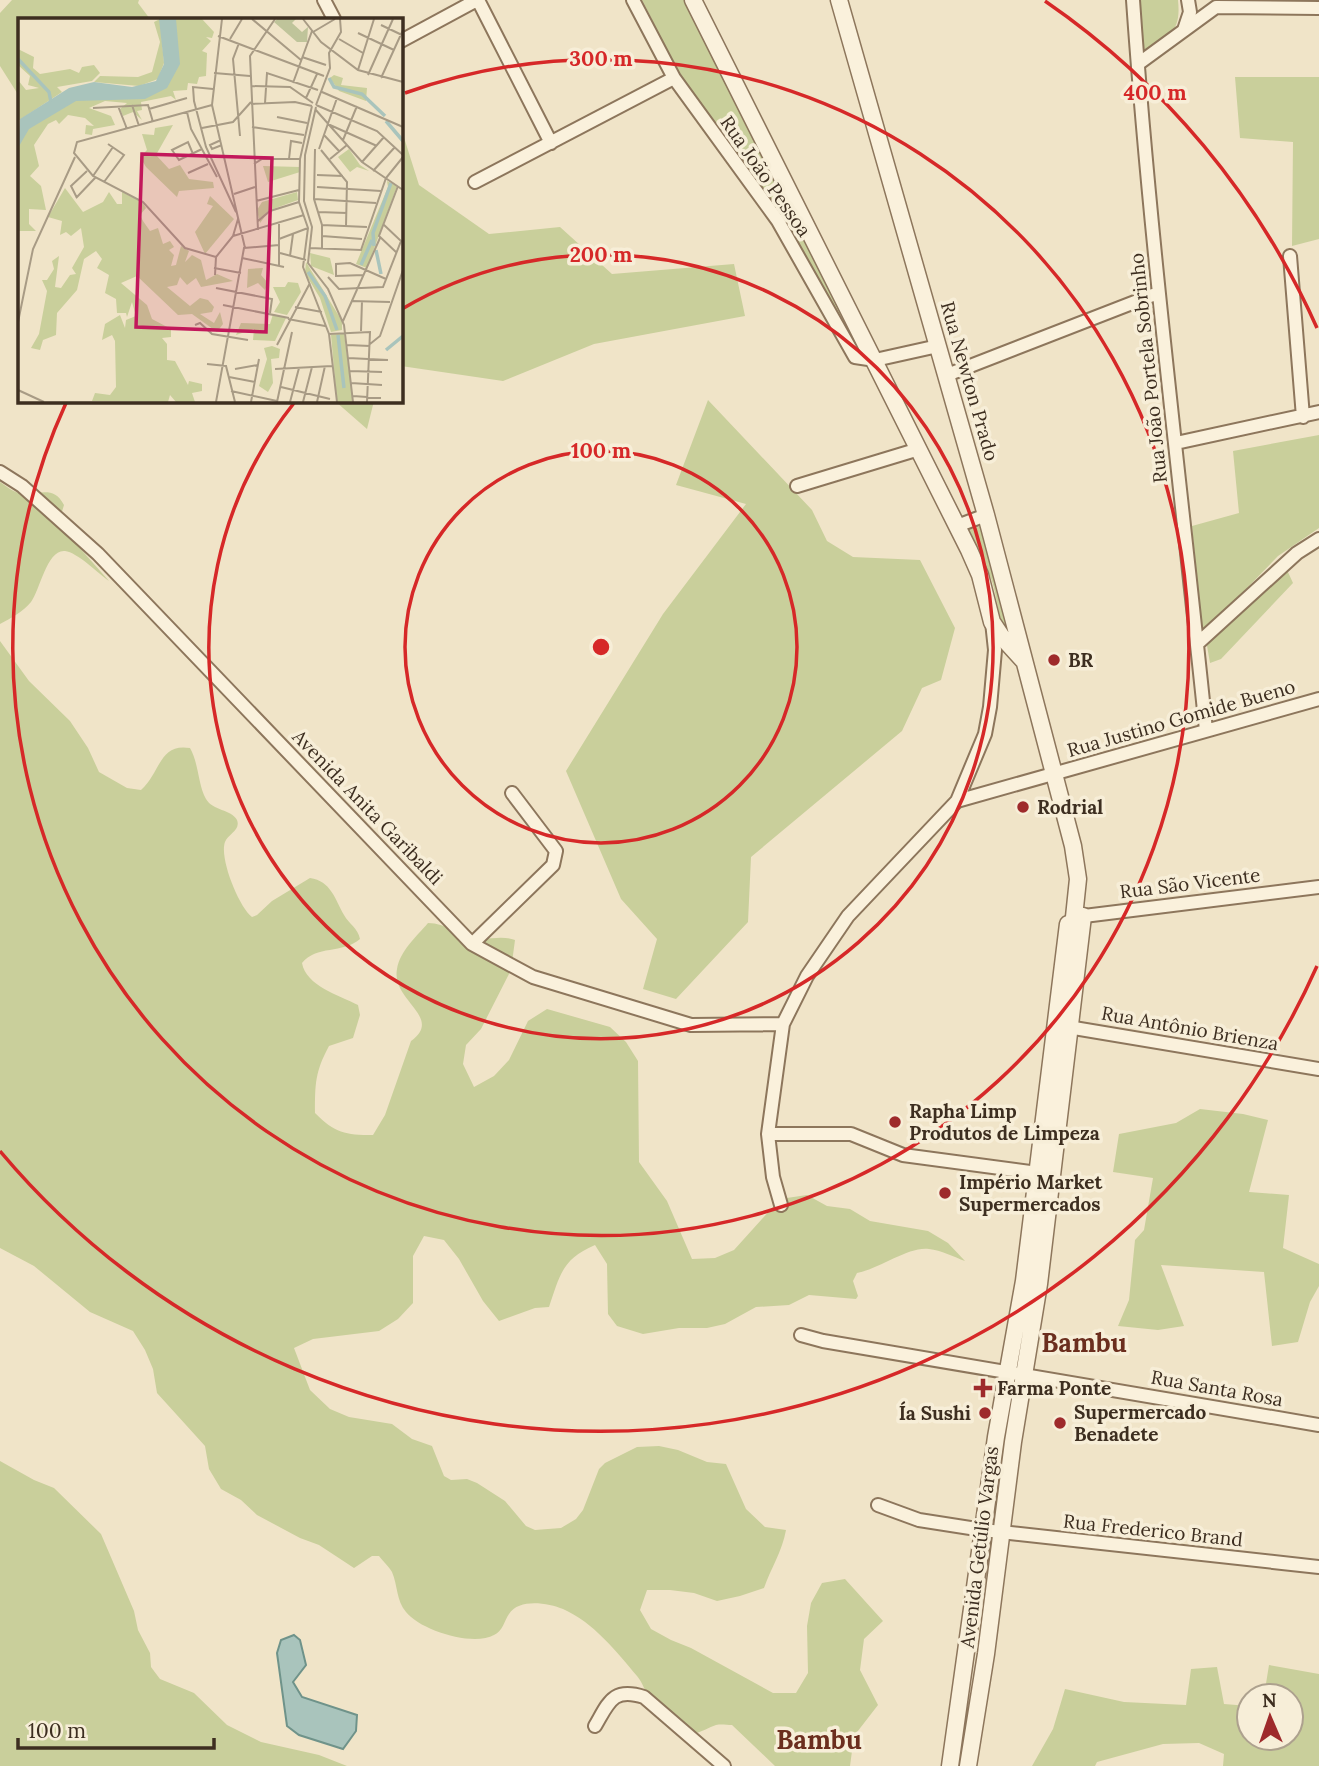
<svg xmlns="http://www.w3.org/2000/svg" width="1319" height="1766" font-family="Lora,serif">
	<style>
		.green { fill: #c9cf9b }
		.water { fill: #a9c4bc; stroke: #6f938a; stroke-width: 2 }
		.lines { fill: none; stroke-linecap: round; stroke-linejoin: round }
		.minor-casing { stroke: #8d765c; stroke-width: 16 }
		.tertiary-casing { stroke: #8d765c; stroke-width: 19 }
		.minor { stroke: #faf1dc; stroke-width: 12 }
		.tertiary { stroke: #faf1dc; stroke-width: 16 }
		.ring { fill: none; stroke: #d62828; stroke-width: 3.5 }
		.poi-dot { fill: #9e2a2b; stroke: #f7eed8; stroke-width: 2.5 }
		.labels { text-anchor: middle; stroke-width: 7; stroke-linejoin: round; paint-order: stroke }
		.street-label { font-size: 19px; fill: #3d2e20; stroke: #f7eed8 }
		.poi-label { font-size: 19px; font-weight: bold; fill: #3d2e20; stroke: #f7eed8; text-anchor: start }
		.district-label { font-size: 26px; font-weight: bold; fill: #6b2e1e; stroke: #f7eed8 }
		.inset-river { fill: none; stroke: #a9c4bc; stroke-width: 3.5 }
		.inset-road { fill: none; stroke: #a89b85; stroke-width: 2 }
		.view { fill: #c2185b; fill-opacity: 0.15; stroke: #c2185b; stroke-width: 3.5 }
		.inset-edge { fill: none; stroke: #3d2e20; stroke-width: 3.5 }
		.centre { fill: #d62828; stroke: #f7eed8; stroke-width: 3.5 }
		.ring-label { font-size: 21px; text-anchor: middle; font-weight: bold; fill: #d62828; stroke: #f7eed8; stroke-width: 7; stroke-linejoin: round; paint-order: stroke }
	</style>
	<rect width="100%" height="100%" fill="#f0e4c8"/>
	<!-- green -->
	<path class="green" d="M12 0H139L138 3 150 19H19V96L0 66V13Z
		M642 0H686L861 351 855 348 783 218 680 75Z
		M1138 0H1178C1181 29 1172 35 1148 50L1141 49Z
		M1235 77H1319V239L1292 246 1293 142 1240 138Z
		M401 128 419 185 489 234 560 227 612 274 734 264 745 316 594 344 503 381 401 366Z
		M708 400 812 510 827 541 853 557 920 560 955 628 941 680 922 688 902 731 751 857 748 922 676 999 643 989 657 939 621 899 566 771 663 614 746 504 676 485Z
		M335 401H374L367 429Z
		M1319 435V528L1278 556 1215 621 1207 628 1201 627 1192 526 1239 513 1233 451Z
		M0 482C6 486 13 492 20 493 39 496 53 484 64 505L60 518 62 528 109 581C99 574 77 552 65 551 47 549 40 590 31 602 23 612 11 618 0 624Z
		M981 526 1012 640C995 620 999 593 988 571 981 557 972 545 965 531Z
		M1287 570 1293 583 1221 659 1210 663 1206 640Z
		M0 641 29 681 70 721 88 748 99 772 127 788 141 790C161 772 159 743 190 748 199 764 198 785 206 799 213 811 231 809 237 820 241 830 228 834 225 842 219 858 239 907 252 917L257 915 272 901 310 878C331 881 335 899 344 915 349 924 358 928 360 939 343 954 316 945 302 963 306 986 339 995 358 1005L360 1015 353 1038 329 1046C315 1072 315 1084 315 1113 335 1133 345 1135 373 1135L385 1115 411 1041C444 1017 391 1001 397 969 400 951 416 937 428 923 446 923 458 936 475 938 489 940 502 935 515 940L511 970 481 1029 466 1045 463 1064 474 1087 494 1076 509 1060 528 1021 547 1009 610 1027 626 1042 638 1061 639 1162 667 1201 692 1259 715 1258 734 1250 780 1199 807 1195 827 1206 850 1209 870 1221 928 1231 948 1243 965 1261C954 1257 941 1250 929 1249 909 1246 879 1269 857 1273L853 1281 858 1296 856 1299 809 1295 789 1305 756 1307 725 1324 707 1328H679L643 1334 617 1326 608 1314 607 1264 595 1245C562 1259 560 1275 549 1307L535 1308 499 1321 483 1301 459 1259 444 1240 424 1236 413 1256V1303L398 1319 379 1331 313 1339 294 1348 310 1390 330 1409 349 1417 392 1424 412 1439 432 1446 444 1476 451 1480 467 1479 477 1483 505 1501 526 1526 535 1530 561 1528 576 1519 583 1510 599 1469 605 1463 637 1447 659 1446 678 1450 707 1462 726 1464 746 1509 765 1527 786 1530C782 1552 771 1568 764 1588L740 1596 717 1601 694 1593 670 1590H647L640 1610 651 1629 671 1640 691 1648 773 1693H796L808 1673 807 1626 811 1603 822 1583 845 1579 883 1621 864 1639 860 1670 878 1705 854 1736 850 1766H775L732 1725C727 1725 721 1724 716 1725 709 1727 702 1732 696 1733 678 1734 660 1712 650 1699 645 1692 643 1683 637 1676 617 1652 593 1622 563 1609 548 1603 519 1598 509 1614 504 1621 503 1631 494 1635 473 1647 420 1630 406 1612 396 1600 398 1586 392 1572 389 1567 383 1561 379 1556H372L354 1568 319 1545 300 1538 257 1515 241 1500 221 1489 209 1469 205 1446 157 1393 153 1369 145 1350 133 1331 90 1312 34 1266 0 1248Z
		M1200 1109 1243 1114 1268 1120 1249 1192 1289 1195 1283 1248 1319 1264V1286L1310 1302 1298 1342 1272 1346 1264 1272 1161 1265 1184 1326 1158 1330 1118 1326 1129 1300 1135 1240 1144 1230 1153 1178 1113 1172 1119 1134 1176 1123Z
		M0 1461 34 1480 54 1488 101 1534 134 1611 138 1630 150 1653 151 1667 160 1679 194 1693 227 1725 261 1742 319 1755 347 1766H0Z
		M1269 1665 1319 1674V1766H1223L1224 1754 1199 1743 1163 1744 1097 1762 1095 1766H1032L1053 1729 1065 1689 1124 1702 1186 1705 1191 1669 1217 1667 1224 1704 1249 1706V1738H1291V1696H1264Z"/>
	<!-- water -->
	<path class="water" d="M294 1635 300 1640 306 1665 293 1682 302 1697 357 1715 356 1731 343 1749 299 1735 287 1726 277 1653 281 1640Z"/>
	<g class="lines">
		<defs>
			<path id="minor" d="M324 0 334 19
				M478 0 551 143
				M633 0 674 78 778 221 855 357 875 360 938 346
				M1133 0C1150 244 1181 487 1206 730
				M1184 30 1190 12 1188 0
				M401 41 477 0
				M1138 64 1216 7 1319 8
				M475 182 674 78
				M1290 256 1303 417
				M947 375 1158 293
				M1176 443 1319 412
				M0 472 22 486 98 554 472 944 533 977 691 1025 783 1024
				M797 486 919 449
				M957 526 986 515
				M1197 644 1297 553 1319 539
				M957 801 1319 699
				M1076 917 1319 887
				M472 944 553 865 556 851 512 793
				M1062 1026 1319 1069
				M768 1134H851L903 1155 1045 1174
				M781 1205 773 1177 768 1134 783 1024 807 976 848 916 957 801 985 734 990 707 995 650 992 622
				M801 1335 823 1341 1319 1425
				M878 1505 919 1520 983 1530 1319 1567
				M595 1726C609 1702 613 1687 644 1697L724 1766"/>
			<path id="tertiary" d="M693 0 969 550 980 575 992 622 1002 637 1023 660
				M839 0 986 515 1073 846 1078 879 1074 917
				M950 1766 996 1437 1024 1281 1068 924
				M968 1766 986 1654 1013 1442 1039 1284 1083 916"/>
		</defs>
		<!-- minor casing -->
		<use href="#minor" class="minor-casing"/>
		<!-- tertiary casing -->
		<use href="#tertiary" class="tertiary-casing"/>
		<!-- minor -->
		<use href="#minor" class="minor"/>
		<!-- tertiary -->
		<use href="#tertiary" class="tertiary"/>
	</g>
	<!-- distance rings -->
	<g class="ring">
		<circle cx="601" cy="647" r="196"/>
		<path d="M402 309A392 392 0 1 1 294 403"/>
		<path d="M405 93A588 588 0 1 1 66 403"/>
		<path d="M1317 966A784 784 0 0 1 0 1151M1045 1A784 784 0 0 1 1317 328"/>
	</g>
	<!-- markers -->
	<g class="poi-dot">
		<circle cx="1054" cy="660" r="7"/>
		<circle cx="1023" cy="807" r="7"/>
		<circle cx="895" cy="1122" r="7"/>
		<circle cx="945" cy="1193" r="7"/>
		<path d="M979.5 1377.5h7v7h7v7h-7v7h-7v-7h-7v-7h7z"/>
		<circle cx="985" cy="1413" r="7"/>
		<circle cx="1060" cy="1423" r="7"/>
	</g>
	<g class="labels">
		<!-- street labels -->
		<g class="street-label">
			<text transform="translate(766 176) rotate(55)" y="7">Rua João Pessoa</text>
			<text transform="translate(1148 368) rotate(-96)" y="7">Rua João Portela Sobrinho</text>
			<text transform="translate(970 381) rotate(74)" y="7">Rua Newton Prado</text>
			<text transform="translate(1181 718) rotate(-16)" y="7">Rua Justino Gomide Bueno</text>
			<text transform="translate(368 807) rotate(46)" y="7">Avenida Anita Garibaldi</text>
			<text transform="translate(1190 883) rotate(-7)" y="7">Rua São Vicente</text>
			<text transform="translate(1190 1028) rotate(10)" y="7">Rua Antônio Brienza</text>
			<text transform="translate(1217 1388) rotate(10)" y="7">Rua Santa Rosa</text>
			<text transform="translate(1153 1530) rotate(6)" y="7">Rua Frederico Brand</text>
			<text transform="translate(979 1547) rotate(-83)" y="7">Avenida Getúlio Vargas</text>
		</g>
		<!-- poi labels -->
		<g class="poi-label">
			<text x="1068" y="667">BR</text>
			<text x="1037" y="814">Rodrial</text>
			<text x="909" y="1118">Rapha Limp<tspan x="909" dy="22">Produtos de Limpeza</tspan></text>
			<text x="959" y="1189">Império Market<tspan x="959" dy="22">Supermercados</tspan></text>
			<text x="997" y="1395">Farma Ponte</text>
			<text x="1074" y="1419">Supermercado<tspan x="1074" dy="22">Benadete</tspan></text>
			<text x="971" y="1420" text-anchor="end">Ía Sushi</text>
		</g>
		<!-- district labels -->
		<g class="district-label">
			<text x="1084" y="1352">Bambu</text>
			<text x="819" y="1749">Bambu</text>
		</g>
	</g>
	<!-- overview -->
	<g transform="translate(18 18)">
		<rect width="385" height="385" fill="#f0e4c8"/>
		<path d="M142 1 146 45 140 61 121 68 76 64 82 58 120 59 134 54 142 24 136 4ZM158 1H184L196 14 194 20 188 19 193 23 184 33 189 35 188 58 181 59 179 66 170 65 169 72 155 73 158 82 153 78 123 84 124 92 119 93 124 102 115 94 105 98 102 91 109 85 87 83 71 90 93 98 97 107 75 111 74 117 67 116 68 107 76 108 67 100 50 97 41 106 38 102 30 106 16 127 21 148 12 158 23 168 28 192 11 191V206L18 213H0V127L10 110 62 78 142 69ZM0 31 16 39 15 50 22 56 52 51 61 55 64 49 76 47 82 55 74 63 39 69 44 74 0 103V62L8 72 21 70 10 67 12 58 0 47ZM316 57 325 60 323 67 349 70 348 83 321 73 312 60ZM155 107 138 137 151 151 162 147 171 161 195 164 196 170 161 173 159 179 128 149 122 139 129 132 124 116 136 117 137 110ZM331 131 342 147 351 153 339 149 332 154 320 139ZM245 148 282 149V154L250 164ZM369 163 379 168 349 250 338 246 370 169ZM47 170 65 194 85 184 91 174 99 186H104V174L124 184 128 190 122 197 125 203 132 213 140 210 145 226 152 223 156 229 151 232 156 237 153 248 158 247 163 228 171 233 167 244 174 237 183 242 188 262 199 256 215 263 183 269 178 260 169 267 162 259 159 267 149 269 172 288 182 280 190 282 196 289 194 294 182 296 196 305 202 294 205 306 199 314 174 296 160 297 119 258 103 265 129 287 134 301 153 311V319L144 320 149 326V342L157 343 170 367 171 363 184 366V373L174 375 177 384H158L152 377 150 384 74 383 77 375 92 377 98 369 97 323 94 317 84 322 87 306 102 297 107 310 108 302 118 298 114 284 109 299 108 295H99L98 281 87 275 91 257 79 250 84 241 78 233 66 241 59 272 39 295 38 317 25 322 22 332 13 330 21 316 29 273 24 262H29L36 251 34 243 41 238 37 269 43 270 52 257 58 256 54 250 66 229 63 210 53 218 48 214 42 217 44 203 30 199ZM279 174 280 182 252 192 242 205 239 192 244 184ZM192 178 216 201 187 236 177 214 195 188 189 186ZM292 235 312 240 316 257 293 248ZM288 244 324 303V312L313 314 302 280 287 255ZM245 250 243 257 250 265 247 272 240 265 229 270 230 251ZM270 264 280 265 283 274 269 297 256 294 262 284 255 269H267ZM255 296 268 300 257 323 235 322 236 311 218 317 223 305 252 306ZM326 315 335 384H319L313 317ZM254 328 262 331 261 340 253 341 255 365 250 374 241 368 249 341 246 330Z" fill="#c9cf9b"/>
		<path d="M259 1H278L274 5 284 14 290 9 289 24H279L256 4Z" fill="#bfc49a"/>
		<path d="M141 1H158L162 46 149 70 127 81 58 83 11 111 0 130 2 101 51 70 76 64 114 69 138 63 146 46Z" fill="#a9c4bc"/>
		<path class="inset-river" d="M0 41 31 74 33 84M311 60 316 69 344 76 367 98M368 103 385 123M356 228 355 215 373 165M358 232 363 256M343 247 354 222M290 254 307 278 319 312M320 317 326 370M368 332 385 318"/>
		<path class="inset-road" d="M204 1 194 87 227 230M234 1 283 42M285 1 303 24 340 52 385 64M363 7 384 17M295 14 317 1M340 15 376 32M200 18 306 58M212 21 224 1M321 21 345 35M221 25 215 41 222 118M284 39 308 47M340 52 356 1M196 55 232 58M350 57 375 1M363 60 385 12M275 65 294 13M233 68 272 69 295 85M195 71 175 69 176 83 188 129 218 194M304 74 385 109M288 80 299 56M247 85 249 55 300 72M233 86 277 84 294 88M114 87 121 108M194 87 59 124 56 135 75 158 125 184 167 230 198 239M298 87 359 113 385 137M298 87 312 50 311 35 323 14 322 1M100 88 109 111M294 88 282 141 281 184 290 210 285 249 311 316 319 384M298 89 287 137 286 183 294 209 290 245 310 271 326 307 335 384M75 90 130 87 135 104M131 91 169 80M297 91 344 144 385 172M169 94 173 111 199 159M259 99 289 105M312 107 359 128M234 109 286 117M184 110 215 104 233 84M306 117 321 133M203 122 192 127 194 131 204 127M325 122 339 88M297 131 296 181 304 207V231M301 131 319 80M303 132 329 164 328 208M175 136 170 124 154 132 161 142 184 131M271 141 273 123 284 125M312 141 329 127M344 144 366 119M236 146 244 141H282M355 153 377 129M170 155 190 146M299 157 325 158M75 158 95 129M86 164 106 137 90 126M299 169 363 173M216 176 237 169M58 180 77 160M59 180 53 168 69 153M296 181 358 185M238 183 281 172M300 194 329 195M240 203 252 193 281 184M261 206V247M304 207 349 209M240 212 232 38 257 1M215 218 286 197M304 218 344 221M261 221 290 210M291 230 343 232 368 160 385 139M262 235 288 242M379 235 361 218 380 168M272 238 275 216M224 240 266 249M196 250 223 255M197 257 198 239 215 218 220 201M317 258 346 257M318 258V246L332 245 368 261M310 259 321 271 365 269 383 223 365 206M198 270 254 281 252 295M333 283 372 284M205 287 271 300M277 289 304 294M270 301 307 308M325 303 362 220M0 304 15 231 57 139M177 307 182 305 194 316 230 322M343 313 344 283M311 316 352 314 349 384M352 326 362 318 385 252M259 327 292 265M329 327 352 328M330 340 370 342M189 346 208 348 217 384M217 351 240 347M257 351 314 348M332 353 364 354M211 359 237 364M333 365 364 367M263 369 312 381M0 372 26 384M213 373 259 383M335 378 363 380M198 384 226 230 261 227M233 384 241 341M259 384 274 314M272 384 281 350M285 384 294 349M299 384 307 348"/>
		<path class="view" d="M124 136 254 140 248 314 118 309Z"/>
		<rect width="385" height="385" class="inset-edge"/>
	</g>
	<circle cx="601" cy="647" r="10" class="centre"/>
	<g class="ring-label">
		<text x="601" y="66">300 m</text>
		<text x="1155" y="100">400 m</text>
		<text x="601" y="262">200 m</text>
		<text x="601" y="458">100 m</text>
	</g>
	<!-- north arrow -->
	<g transform="translate(1270 1717) rotate(358)"><circle r="33" fill="#f7eed8" stroke="#ada18e" stroke-width="2"/>
	<path d="M0-5L12 26L0 18L-12 26Z" fill="#9e2a2b"/>
	<text y="-10" font-size="19" font-weight="bold" text-anchor="middle" fill="#3d2e20">N</text>
	</g>
	<!-- scale -->
	<path d="M18 1738v10h196v-10" fill="none" stroke="#3d2e20" stroke-width="3.5"/>
	<text x="28" y="1738" font-size="21" fill="#3d2e20" stroke="#f7eed8" stroke-width="5" paint-order="stroke">100 m</text>
</svg>
